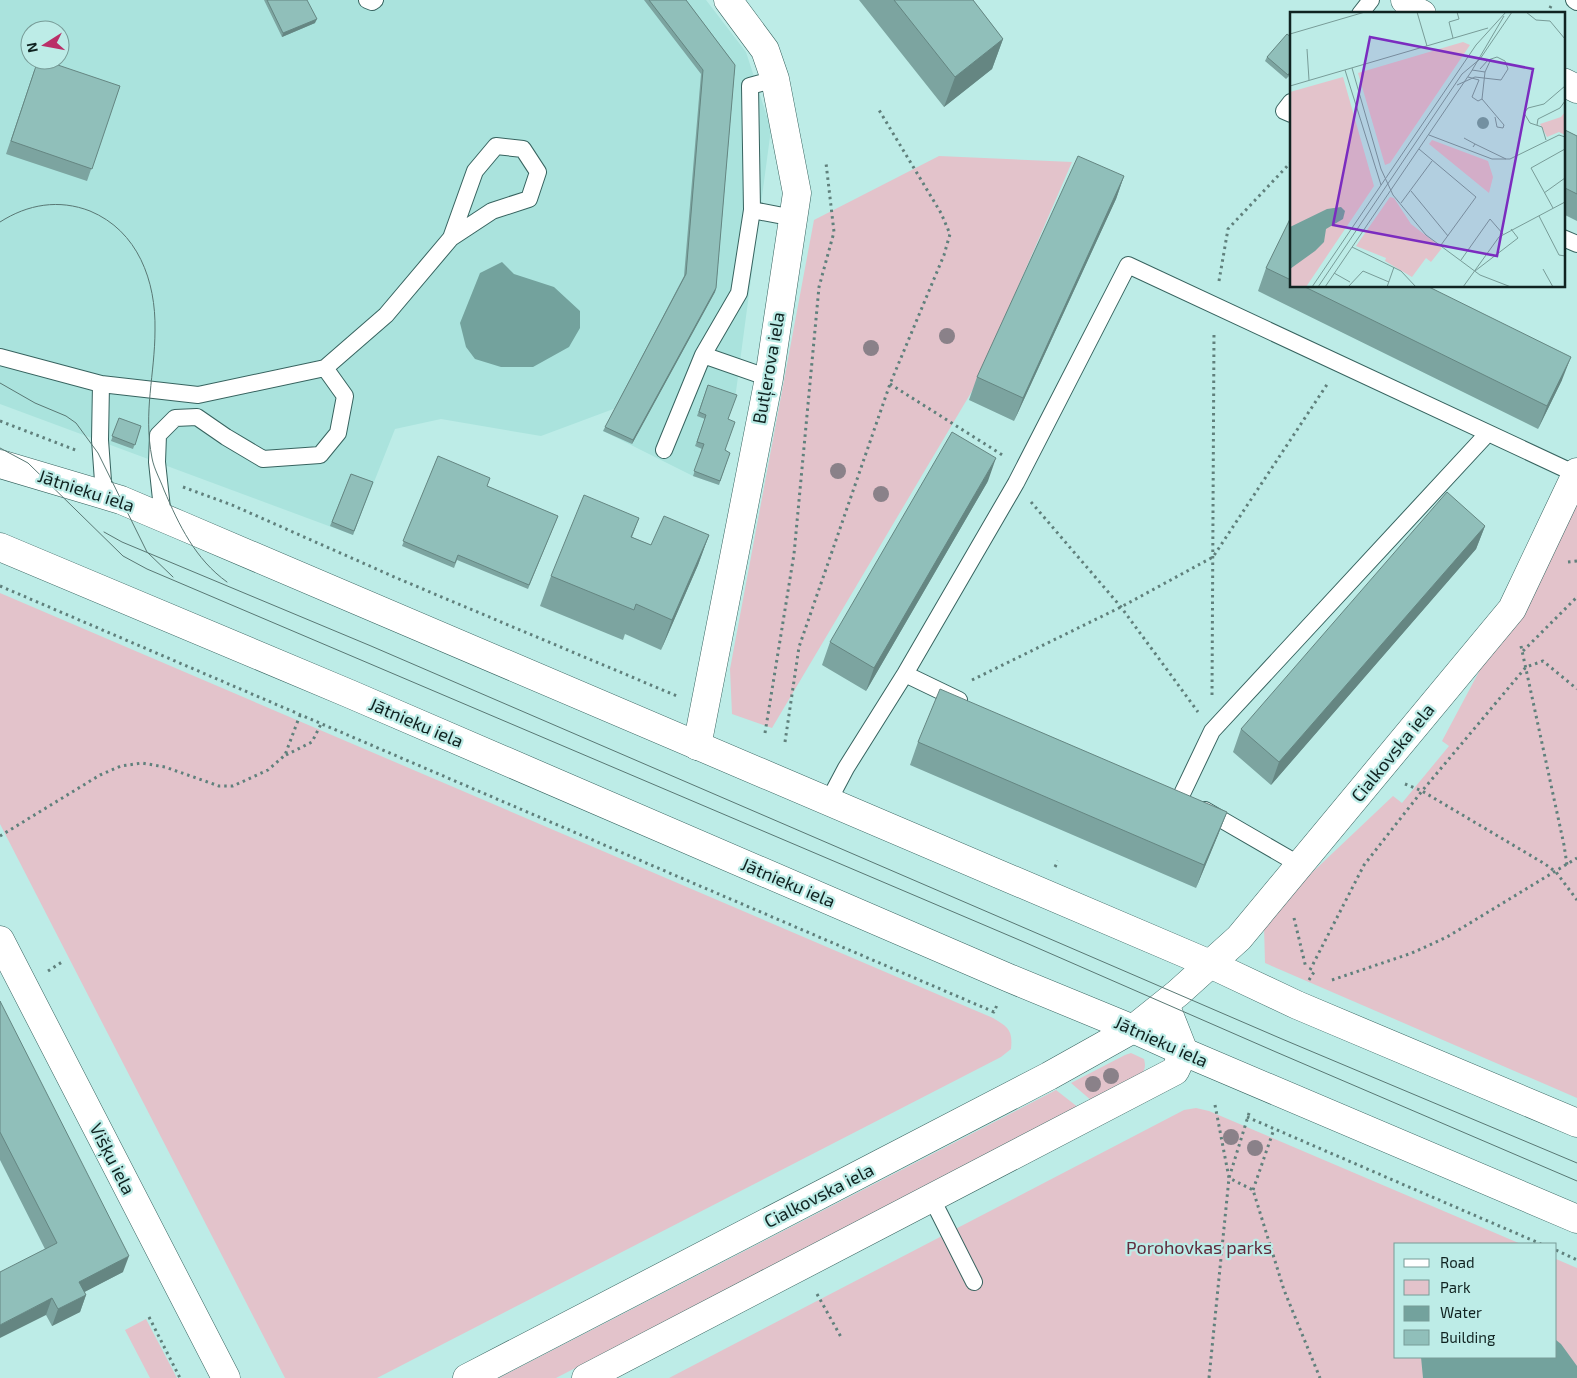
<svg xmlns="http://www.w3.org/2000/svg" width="1577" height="1378" font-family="'Exo 2',sans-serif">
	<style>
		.built { fill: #aae3dd; fill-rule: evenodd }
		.green { fill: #e3c3cb }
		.water { fill: #73a29d }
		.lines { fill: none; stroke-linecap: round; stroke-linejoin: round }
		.lane-casing { stroke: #37635f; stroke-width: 18 }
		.street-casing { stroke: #37635f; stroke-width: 29 }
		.secondary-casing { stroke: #37635f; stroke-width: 29 }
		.path { stroke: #60807c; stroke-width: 3; stroke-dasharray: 2.5 4; stroke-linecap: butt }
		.lane { stroke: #fff; stroke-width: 16 }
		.street { stroke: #fff; stroke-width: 28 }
		.secondary { stroke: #fff; stroke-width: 28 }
		.tram { stroke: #597874; stroke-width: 1 }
		.tree { fill: #8a8189 }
		.wall { fill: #7ca4a0 }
		.shaded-wall { fill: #658682 }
		.building { fill: #90bfba; stroke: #658682 }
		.labels { text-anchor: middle; stroke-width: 4.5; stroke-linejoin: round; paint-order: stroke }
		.street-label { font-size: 18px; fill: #102321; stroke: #bdece7 }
		.park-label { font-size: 18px; fill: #602a3c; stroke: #bdece7 }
		.inset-road { fill: none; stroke: #789c98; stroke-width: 1 }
		.view { fill: #7b2cbf; fill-opacity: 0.15; stroke: #7b2cbf; stroke-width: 2.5 }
		.inset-edge { fill: none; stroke: #102321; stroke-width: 2.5 }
	</style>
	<rect width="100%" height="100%" fill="#bdece7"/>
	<!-- built -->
	<path class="built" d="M0 0H706L746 52 771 129 735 399 726 424 719 485 693 476 603 431 616 408 541 436 441 419 395 429 353 535 0 404ZM30 30H60V60H30Z"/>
	<!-- green -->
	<path class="green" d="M939 156 1072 162 975 386 772 728 732 714 730 669 814 220Z
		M1577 502V1098L1265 963 1264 926 1300 884 1393 796 1402 803 1449 746 1442 741 1482 666Z
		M0 593 993 1018C1008 1027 1013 1030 1011 1049L1001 1057 377 1378H285L0 824Z
		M1131 1053 1144 1059C1146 1067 1145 1070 1140 1076L1092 1101 1071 1083 1125 1055Z
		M1056 1090 1079 1108 556 1378H499Z
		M1196 1108 1209 1111 1521 1244H1396V1357H1556V1259L1577 1268V1378H669L1184 1110Z
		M146 1319 177 1378H150L125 1330Z"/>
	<!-- water -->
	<path class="water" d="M502 262 514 274 554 287 580 311V328L569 347 533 367H501L475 359 466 347 460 323 480 273Z
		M1556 1340 1561 1344 1577 1366V1378H1423L1421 1357H1556Z"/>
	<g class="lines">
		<defs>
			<path id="lane" d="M367 0 372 2 375 0
				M1574 0 1577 2
				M1360 14 1371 0
				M1291 102 1284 111 1291 114
				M752 210 794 218
				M1563 238 1577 244
				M703 355 739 293 752 210 750 86 775 79
				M0 357 101 384 100 440 104 495
				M101 384 198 395 325 368 386 315 451 238 475 171 496 146 523 149 538 172 529 199 492 211 451 238
				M664 450 703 355 769 378
				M163 518 157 462 158 435 175 418 197 417 226 437 263 459 320 455 338 433 345 396 325 368
				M905 674 959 700
				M1181 796 1212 731 1488 433
				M828 802 846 768 905 674 1016 483 1128 265 1576 474
				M1205 810 1300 865
				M931 1197 974 1282"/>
			<path id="street" d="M1405 0 1416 11 1422 14
				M1563 82 1577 89
				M697 746 769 378 797 193 775 79 765 50 728 0
				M467 1378 1049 1076 1133 1029 1178 993 1239 938 1512 609 1577 472
				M586 1378 1175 1071 1184 1052 1165 1004"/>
			<path id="secondary" d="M0 464 121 500 180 525 1210 964 1297 1005 1577 1123
				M0 547 350 694 1009 978 1133 1029 1184 1052 1577 1219
				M0 940 226 1378"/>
		</defs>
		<!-- lane casing -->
		<use href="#lane" class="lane-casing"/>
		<!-- street casing -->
		<use href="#street" class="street-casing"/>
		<!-- secondary casing -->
		<use href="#secondary" class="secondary-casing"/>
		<!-- path -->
		<path class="path" d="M1547 14 1551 6
			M1219 281 1228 229 1291 162
			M890 384 1004 456
			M0 421 78 451
			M183 487 232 505 399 579 677 696
			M1031 502 1121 607 1198 712
			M1568 562 1577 561
			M0 586 994 1012 997 1005
			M1521 646 1564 845 1567 865
			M1523 651 1577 597
			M972 680 1121 607 1213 557 1328 383
			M1212 695 1214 331
			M765 733 794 554 819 287 834 232 826 163
			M785 742 799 647 890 384 944 255 950 234 941 213 879 110
			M286 755 312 742 321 724
			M1405 784 1422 791 1545 864 1556 872 1577 900
			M0 836 100 775 121 766 142 763 165 767 219 786H233L268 770 285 755 300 715
			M1055 867 1058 861
			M1294 918 1306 968
			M1310 970 1364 865 1422 791 1526 667 1543 661 1577 689
			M48 971 62 962
			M1309 980 1314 972
			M1332 980 1412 953 1447 937 1577 858
			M1215 1105 1229 1178 1253 1190 1284 1290 1320 1378
			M1247 1117 1541 1244
			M1253 1190 1274 1129
			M1556 1250 1577 1260
			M817 1294 841 1337
			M149 1317 180 1378
			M1209 1378 1229 1178 1250 1110"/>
		<!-- lane -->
		<use href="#lane" class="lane"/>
		<!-- street -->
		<use href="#street" class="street"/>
		<!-- secondary -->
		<use href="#secondary" class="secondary"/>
		<!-- tram -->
		<path class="tram" d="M0 222C28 204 59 199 90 211 138 231 156 281 155 330 155 374 143 412 152 458 154 469 160 479 164 490 179 525 195 559 227 582
			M0 383 35 403 66 416 76 423 98 453 147 552 173 577
			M0 448 28 463 123 556 147 569 1024 942 1276 1052 1577 1181
			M104 532 122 542 371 646 1282 1039 1577 1163"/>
	</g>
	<!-- trees -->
	<g class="tree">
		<circle cx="947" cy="336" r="8"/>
		<circle cx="871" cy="348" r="8"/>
		<circle cx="838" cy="471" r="8"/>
		<circle cx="881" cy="494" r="8"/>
		<circle cx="1111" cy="1076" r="8"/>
		<circle cx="1093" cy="1084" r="8"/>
		<circle cx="1231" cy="1137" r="8"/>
		<circle cx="1255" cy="1148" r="8"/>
	</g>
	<!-- wall -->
	<path class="wall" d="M264 0H307L315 23 282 37Z
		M644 0H686L735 65 716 288 715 292 632 444 603 431 684 276 701 74Z
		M859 0H973L1003 39 992 69 944 107Z
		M1291 37V74L1286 79 1265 61 1267 57Z
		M34 71 120 86 87 181 6 154Z
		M1563 129 1577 136V221L1563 214Z
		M1124 176 1116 199 1014 421 969 400 977 377Z
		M1291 219V286H1427L1562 380 1538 429 1258 291 1266 268Z
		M708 385 728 419 725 450 730 453 719 485 693 476 702 449 695 446 705 419 697 416Z
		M119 418 141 426 133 449 111 441Z
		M438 456 487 486 558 516 528 589 457 560 454 568 402 546Z
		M351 474 373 482 353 535 330 526Z
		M988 481 866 691 822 665 830 642Z
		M639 518 632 537 651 545 709 535 698 565 661 650 625 634 623 640 540 606 551 576Z
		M1485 526 1476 549 1271 785 1233 752 1241 729Z
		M918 742 1227 812 1218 835 1196 888 910 765Z
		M0 1001 123 1272 84 1292 86 1295 80 1312 52 1326 46 1315 45 1249 0 1160Z"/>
	<!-- shaded-wall -->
	<path class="shaded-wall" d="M317 19 315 23 282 37 283 33Z
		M1003 39 992 69 944 107 955 77Z
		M1124 176 1116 199 1014 421 1023 398Z
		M716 288 715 292 632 444 633 440Z
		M1571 357 1562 380 1538 429 1547 406Z
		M996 458 988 481 866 691 874 668Z
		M1485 526 1476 549 1271 785 1279 762Z
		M709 535 698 565 661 650 672 620Z
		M1227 812 1218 835 1196 888 1204 865Z
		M129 1256 123 1272 73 1298 79 1282Z
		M86 1295 80 1312 52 1326 58 1309Z
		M52 1298 46 1315 0 1338V1325Z"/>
	<!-- building -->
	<path class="building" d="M267 0H307L317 19 283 33Z
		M649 0H686L735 65 716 288 633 440 605 427 686 274 703 70Z
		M894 0H973L1003 39 955 77Z
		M1287 34 1291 37V71L1288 75 1267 57Z
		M38 60H43L120 86 92 169 11 141Z
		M1563 129 1577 136V194L1563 187Z
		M1078 156 1124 176 1023 398 977 377Z
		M1290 219H1291V280L1266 268Z
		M1303 286H1427L1571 357 1547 406Z
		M708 385 737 395 728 419 735 422 725 450 730 453 720 481 694 471 704 444 697 442 706 415 699 412Z
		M119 418 141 426 135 445 112 436Z
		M952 432 996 458 874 668 830 642Z
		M438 456 490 478 487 486 558 516 529 585 458 555 455 563 403 541Z
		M351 474 373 482 354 531 332 522Z
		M1447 492 1485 526 1279 762 1241 729Z
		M584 495 639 518 631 537 651 545 664 516 709 535 672 620 636 604 634 610 551 576Z
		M940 689 1227 812 1204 865 918 742Z
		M0 1001 129 1256 79 1282 86 1295 58 1309 52 1298 0 1325V1272L57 1243 0 1132Z"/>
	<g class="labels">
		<!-- street labels -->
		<g class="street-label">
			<text transform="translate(769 368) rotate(-80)" y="6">Butļerova iela</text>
			<text transform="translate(86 491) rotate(18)" y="6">Jātnieku iela</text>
			<text transform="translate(416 723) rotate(23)" y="6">Jātnieku iela</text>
			<text transform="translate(1393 753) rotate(-51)" y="6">Cialkovska iela</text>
			<text transform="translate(788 883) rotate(23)" y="6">Jātnieku iela</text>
			<text transform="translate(1161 1042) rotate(24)" y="6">Jātnieku iela</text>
			<text transform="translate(112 1159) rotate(63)" y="6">Višķu iela</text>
			<text transform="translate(819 1196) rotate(-27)" y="6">Cialkovska iela</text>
		</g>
		<!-- park labels -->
		<g class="park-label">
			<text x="1199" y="1254">Porohovkas parks</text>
		</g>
	</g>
	<!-- overview -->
	<g transform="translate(1290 12)">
		<rect width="275" height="275" fill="#bdece7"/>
		<path d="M173 30 180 33 100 151 95 153 68 61ZM53 65 84 174 16 275H0V80ZM275 100V123L269 120 257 125 250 112 271 105ZM142 128 198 149 203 165 199 181 139 132ZM100 185 104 186 121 212 152 236 141 250 136 246 122 265 95 249 96 246 66 234Z" fill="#e3c3cb"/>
		<path d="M187 111a6 6 0 1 1 12 0a6 6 0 1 1-12 0ZM51 195 55 199 53 207 36 217 34 230 25 239 0 257V215L37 197Z" fill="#73a29d"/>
		<path class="inset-road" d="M127 0 137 34M236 0 246 8 260 9 275 27M0 22 75 0M163 26 159 10 169 7 167 0M17 37 19 68M62 56 91 157 103 183 136 223 190 263 221 275M55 58 91 173M182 58 195 60 201 47M195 60 192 87 214 113 213 116 207 115 205 105M178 65 189 68 182 85 188 89 192 87M167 73 185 65 211 68 218 57 215 49 207 45 198 48 190 57M0 74 198 16M247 113 248 107 270 96 275 89M139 123 202 147H220L269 123 275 125M174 126 185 132 183 135M256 128 252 115 240 111 234 101 238 96 254 92 275 74M185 132 216 147M129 137 186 185 151 233M121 179 158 224M254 181 275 166M111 191 142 149M263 196 241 156 275 137M249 204 269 243 275 244M62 235 111 259 126 275M171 248 200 207 213 222M253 257 263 275M185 259 228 226 221 217M44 261 60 270M22 275 186 33 216 0M28 275 172 62 190 47 222 0M35 275 181 60 214 4M58 275 73 259 99 270M97 275 104 255M173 275 209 225 275 190"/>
		<path class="view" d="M80 25 243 57 207 244 43 213Z"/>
		<rect width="275" height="275" class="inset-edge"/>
	</g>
	<!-- legend -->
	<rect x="1394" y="1243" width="162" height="115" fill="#bdece7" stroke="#789c98"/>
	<rect x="1404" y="1259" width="25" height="8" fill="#ffffff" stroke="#789c98"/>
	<text x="1440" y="1268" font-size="15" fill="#102321">Road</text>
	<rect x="1404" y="1280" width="25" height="15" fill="#e3c3cb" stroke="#789c98"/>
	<text x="1440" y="1293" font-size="15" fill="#102321">Park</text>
	<rect x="1404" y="1306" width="25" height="15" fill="#73a29d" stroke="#789c98"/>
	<text x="1440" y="1318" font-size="15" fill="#102321">Water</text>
	<rect x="1404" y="1330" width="25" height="15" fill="#90bfba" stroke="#789c98"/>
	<text x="1440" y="1343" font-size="15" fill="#102321">Building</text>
	<!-- north arrow -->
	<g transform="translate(45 45) rotate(259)"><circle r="24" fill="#bdece7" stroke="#789c98"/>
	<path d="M0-4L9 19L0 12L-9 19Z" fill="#ba2f68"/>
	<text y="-8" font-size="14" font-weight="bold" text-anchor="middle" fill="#102321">N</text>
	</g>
</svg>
